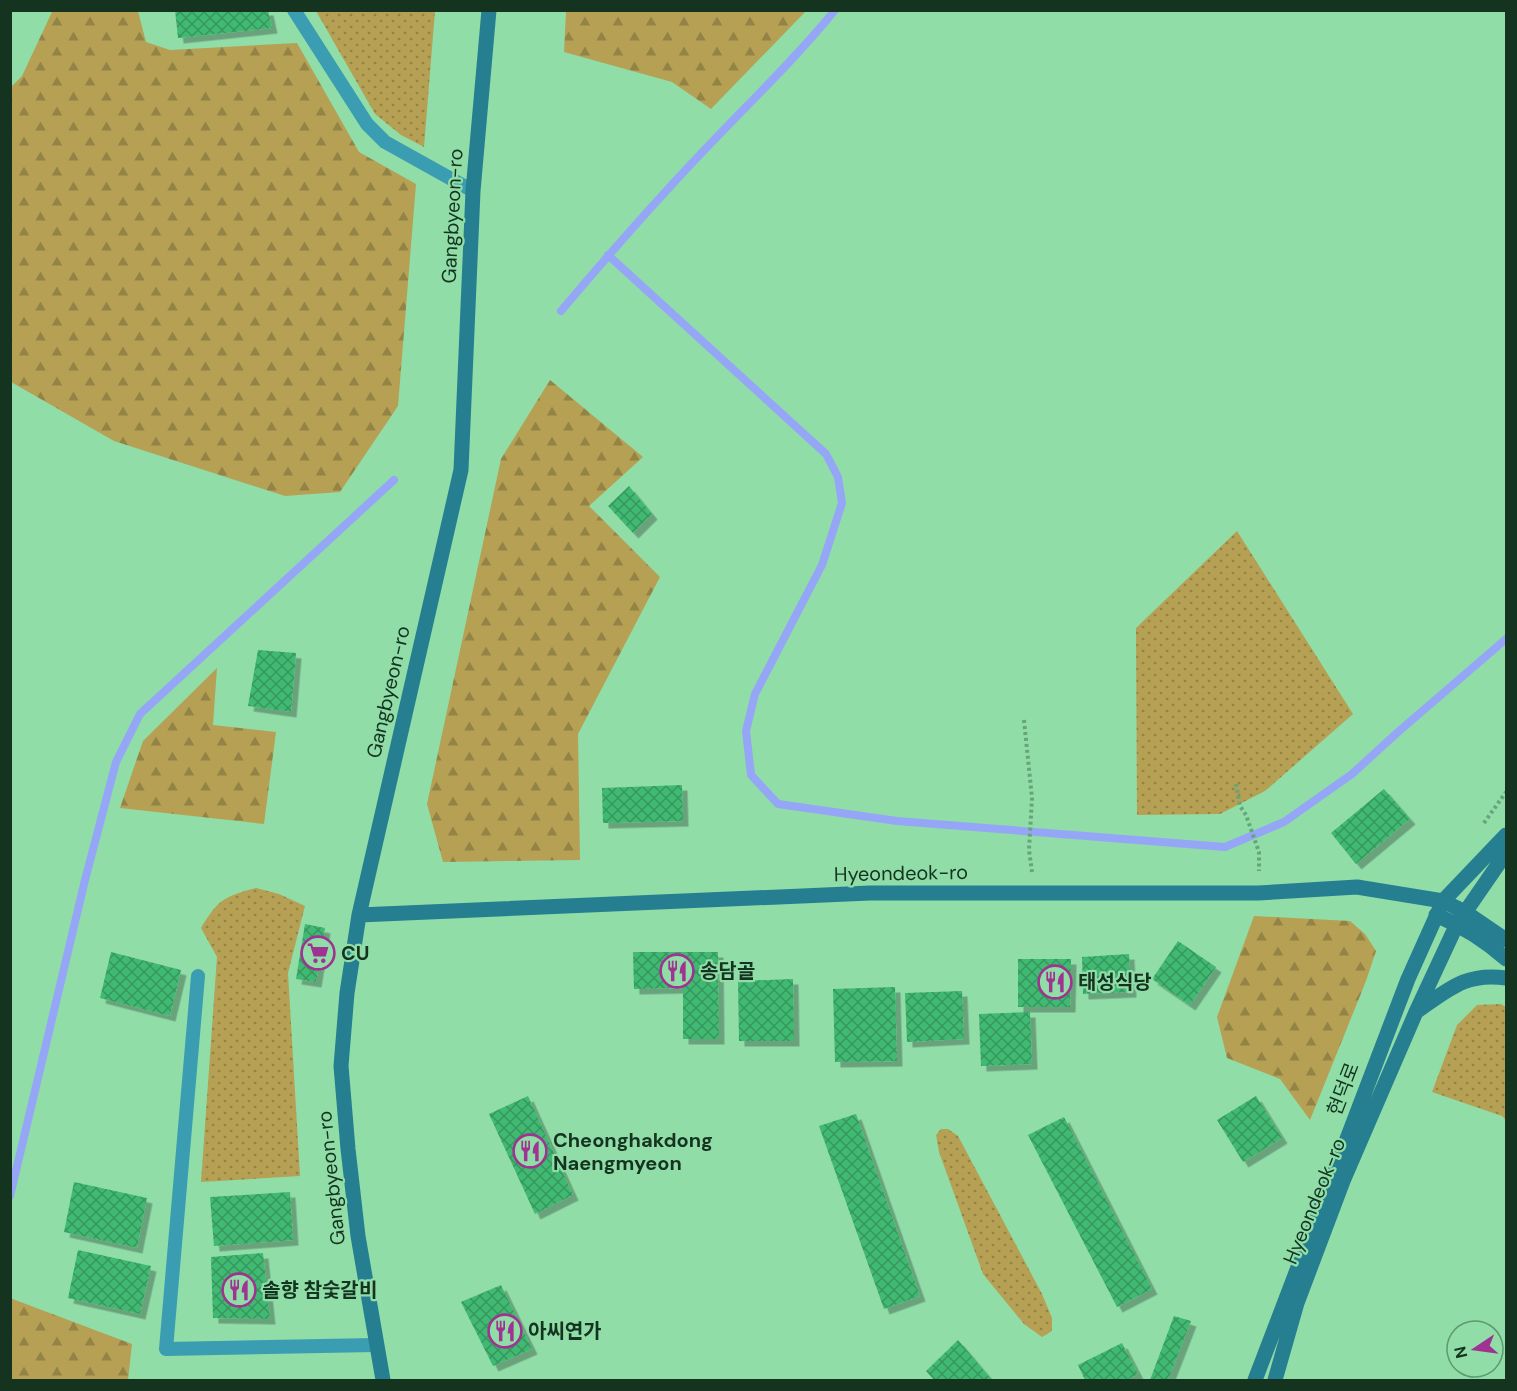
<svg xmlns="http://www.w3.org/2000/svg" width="1517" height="1391" font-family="'DM Sans','Noto Sans KR',sans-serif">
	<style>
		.grass { fill: url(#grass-dots) }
		.forest { fill: url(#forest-firs) }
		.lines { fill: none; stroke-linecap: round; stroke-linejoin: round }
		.stream { stroke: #95a6f7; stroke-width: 8 }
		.building { fill: url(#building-cross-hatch); filter: url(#shadow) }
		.path { stroke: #66a47a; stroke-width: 4; stroke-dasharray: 3 3; stroke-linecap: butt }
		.lane { stroke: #3b9db1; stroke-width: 14 }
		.secondary { stroke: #257f90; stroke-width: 15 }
		.labels { text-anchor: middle; stroke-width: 4.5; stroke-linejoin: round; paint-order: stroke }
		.street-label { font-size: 20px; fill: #143420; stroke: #90dda8 }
		.poi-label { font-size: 20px; font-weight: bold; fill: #143420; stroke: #90dda8; text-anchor: start }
	</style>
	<defs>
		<pattern id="grass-dots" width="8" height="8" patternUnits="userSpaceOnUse" patternTransform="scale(1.5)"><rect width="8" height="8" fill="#b6a054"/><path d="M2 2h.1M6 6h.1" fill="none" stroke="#938345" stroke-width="1.8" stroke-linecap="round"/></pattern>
		<pattern id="forest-firs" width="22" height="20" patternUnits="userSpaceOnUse" patternTransform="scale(1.5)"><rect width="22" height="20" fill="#b6a054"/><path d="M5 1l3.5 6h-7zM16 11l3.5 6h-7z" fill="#938345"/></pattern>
		<pattern id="building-cross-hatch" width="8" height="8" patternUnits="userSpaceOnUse" patternTransform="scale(1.5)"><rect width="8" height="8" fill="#41b972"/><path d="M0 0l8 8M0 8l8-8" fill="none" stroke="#35975d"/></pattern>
		<filter id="shadow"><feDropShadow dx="5.5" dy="5.5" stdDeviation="0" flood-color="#0004"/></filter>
	</defs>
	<rect width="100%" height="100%" fill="#90dda8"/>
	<!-- grass -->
	<path class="grass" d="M316 11H435L424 147 401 135 375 114Z
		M1237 531 1353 714 1265 791 1220 814 1137 815 1136 628Z
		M256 888 279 894 305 906 288 973 300 1176 201 1182 217 957 201 928C219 899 223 897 256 888Z
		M1501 1004 1506 1007V1120L1502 1116 1432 1092 1457 1025 1477 1005Z
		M941 1129H948L958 1136 1042 1294 1052 1318V1331L1042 1337 1024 1324 983 1274 939 1152 936 1135Z"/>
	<!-- forest -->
	<path class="forest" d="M58 11H138L146 42 170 50 297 43 359 152 416 184 398 406 340 492 285 496 114 441 11 382V87L22 76 52 12Z
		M566 11V10L806 11 711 109 672 82 564 52Z
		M550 380 643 457 589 506 660 577 578 734 580 860 443 862 427 804 501 459Z
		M217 668 213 725 276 732 264 824 120 808 143 741Z
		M1254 916 1350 921 1365 934 1376 951 1366 981 1310 1120 1280 1079 1227 1058 1217 1017Z
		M10 1298 132 1344 128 1380H11Z"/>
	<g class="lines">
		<!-- stream -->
		<path class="stream" d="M608 255 826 454 838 477 842 503 822 565 755 694 746 731 751 775 778 804 897 821 1225 847 1284 822 1352 774 1398 732 1506 639
			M561 311C610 253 660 196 713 141 754 98 797 57 835 10
			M10 1196 85 880 116 762 140 714 394 480"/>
	</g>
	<!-- building -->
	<path class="building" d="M175 10H268L272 28 178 38Z
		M629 486 652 514 633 533 608 506Z
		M258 650 296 653 291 712 248 706Z
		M682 785 683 821 603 823 602 788Z
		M1384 789 1410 819 1356 864 1331 833Z
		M305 924 325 928 316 982 296 979Z
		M1178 941 1216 967 1190 1005 1152 979Z
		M111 952 181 970 170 1016 100 998Z
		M633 952H718L719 1039H683V988L634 989Z
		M1129 954 1131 992 1083 994 1082 957Z
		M1018 959H1071L1070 1007H1018Z
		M793 979 794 1041H739L738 981Z
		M895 987 897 1061 835 1062 833 989Z
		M962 991 964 1039 907 1042 905 993Z
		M1030 1012 1032 1064 981 1066 979 1014Z
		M528 1096 573 1195 535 1214 489 1114Z
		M1256 1096 1282 1138 1243 1162 1217 1120Z
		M856 1114 920 1296 884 1309 819 1126Z
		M1064 1117 1152 1289 1117 1307 1028 1135Z
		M74 1182 147 1198 137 1248 64 1232Z
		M290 1192 293 1240 214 1246 210 1197Z
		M78 1250 151 1266 140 1314 68 1298Z
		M263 1253 270 1319 213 1318 211 1257Z
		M501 1285 532 1349 493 1366 461 1302Z
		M1174 1316 1191 1321 1168 1380H1150Z
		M958 1340 992 1380H934L926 1371Z
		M1122 1343 1138 1374 1127 1380H1085L1078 1365Z"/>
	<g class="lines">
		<!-- path -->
		<path class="path" d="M1024 720 1032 798 1029 850 1032 872
			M1236 784 1240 806 1246 815 1259 852V871
			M1484 823 1506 792"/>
		<!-- lane -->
		<path class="lane" d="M294 10 367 124 385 142 473 191
			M198 976 166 1349 375 1345"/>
		<!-- secondary -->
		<path class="secondary" d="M359 915 870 893H1258L1357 887 1443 901 1465 912 1506 940
			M1436 915C1462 926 1485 940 1506 959
			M1416 1012C1448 990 1465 972 1506 978
			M383 1380 358 1236 348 1149 341 1066 347 993 359 915 461 470 473 191 489 10
			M1255 1380 1408 979 1443 901 1506 835
			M1275 1380 1297 1303 1343 1181 1416 1012 1457 924 1506 853"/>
	</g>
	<!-- icons -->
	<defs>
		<symbol id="supermarket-ring" viewBox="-11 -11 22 22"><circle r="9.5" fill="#90dda8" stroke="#a03291" stroke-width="1.5"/><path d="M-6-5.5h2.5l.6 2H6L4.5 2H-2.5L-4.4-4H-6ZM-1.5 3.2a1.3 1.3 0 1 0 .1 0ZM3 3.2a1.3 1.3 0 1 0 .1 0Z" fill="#a03291"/></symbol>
		<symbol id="restaurant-ring" viewBox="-11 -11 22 22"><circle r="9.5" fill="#90dda8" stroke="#a03291" stroke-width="1.5"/><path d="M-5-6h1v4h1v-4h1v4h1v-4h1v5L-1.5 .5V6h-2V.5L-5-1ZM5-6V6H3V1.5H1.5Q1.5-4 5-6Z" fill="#a03291"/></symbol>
	</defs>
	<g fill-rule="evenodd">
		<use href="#supermarket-ring" x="299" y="934" width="38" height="38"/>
		<use href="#restaurant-ring" x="658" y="952" width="38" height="38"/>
		<use href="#restaurant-ring" x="1036" y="963" width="38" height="38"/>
		<use href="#restaurant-ring" x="511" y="1132" width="38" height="38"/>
		<use href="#restaurant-ring" x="220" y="1271" width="38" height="38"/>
		<use href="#restaurant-ring" x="486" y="1312" width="38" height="38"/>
	</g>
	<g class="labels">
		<!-- street labels -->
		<g class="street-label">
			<text transform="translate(452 216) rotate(-87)" y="7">Gangbyeon-ro</text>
			<text transform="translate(388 692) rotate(-77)" y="7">Gangbyeon-ro</text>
			<text transform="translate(901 873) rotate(-1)" y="7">Hyeondeok-ro</text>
			<text transform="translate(1343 1089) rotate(-69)" y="7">현덕로</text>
			<text transform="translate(331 1178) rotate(-96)" y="7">Gangbyeon-ro</text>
			<text transform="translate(1314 1201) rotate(-68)" y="7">Hyeondeok-ro</text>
		</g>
		<!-- poi labels -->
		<g class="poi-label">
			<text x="341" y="960">CU</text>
			<text x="700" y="978">송담골</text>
			<text x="1078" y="989">태성식당</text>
			<text x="553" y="1147">Cheonghakdong<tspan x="553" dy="23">Naengmyeon</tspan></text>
			<text x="262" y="1297">솔향 참숯갈비</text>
			<text x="528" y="1338">아씨연가</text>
		</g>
	</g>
	<!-- border -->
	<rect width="1517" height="1391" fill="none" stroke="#143420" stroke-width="24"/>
	<!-- north arrow -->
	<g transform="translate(1475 1349) rotate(257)"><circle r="28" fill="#90dda8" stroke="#5e9972" stroke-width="1.5"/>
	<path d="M0-4.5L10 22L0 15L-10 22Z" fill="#a03291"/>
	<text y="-9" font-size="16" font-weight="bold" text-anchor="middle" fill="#143420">N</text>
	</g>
</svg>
